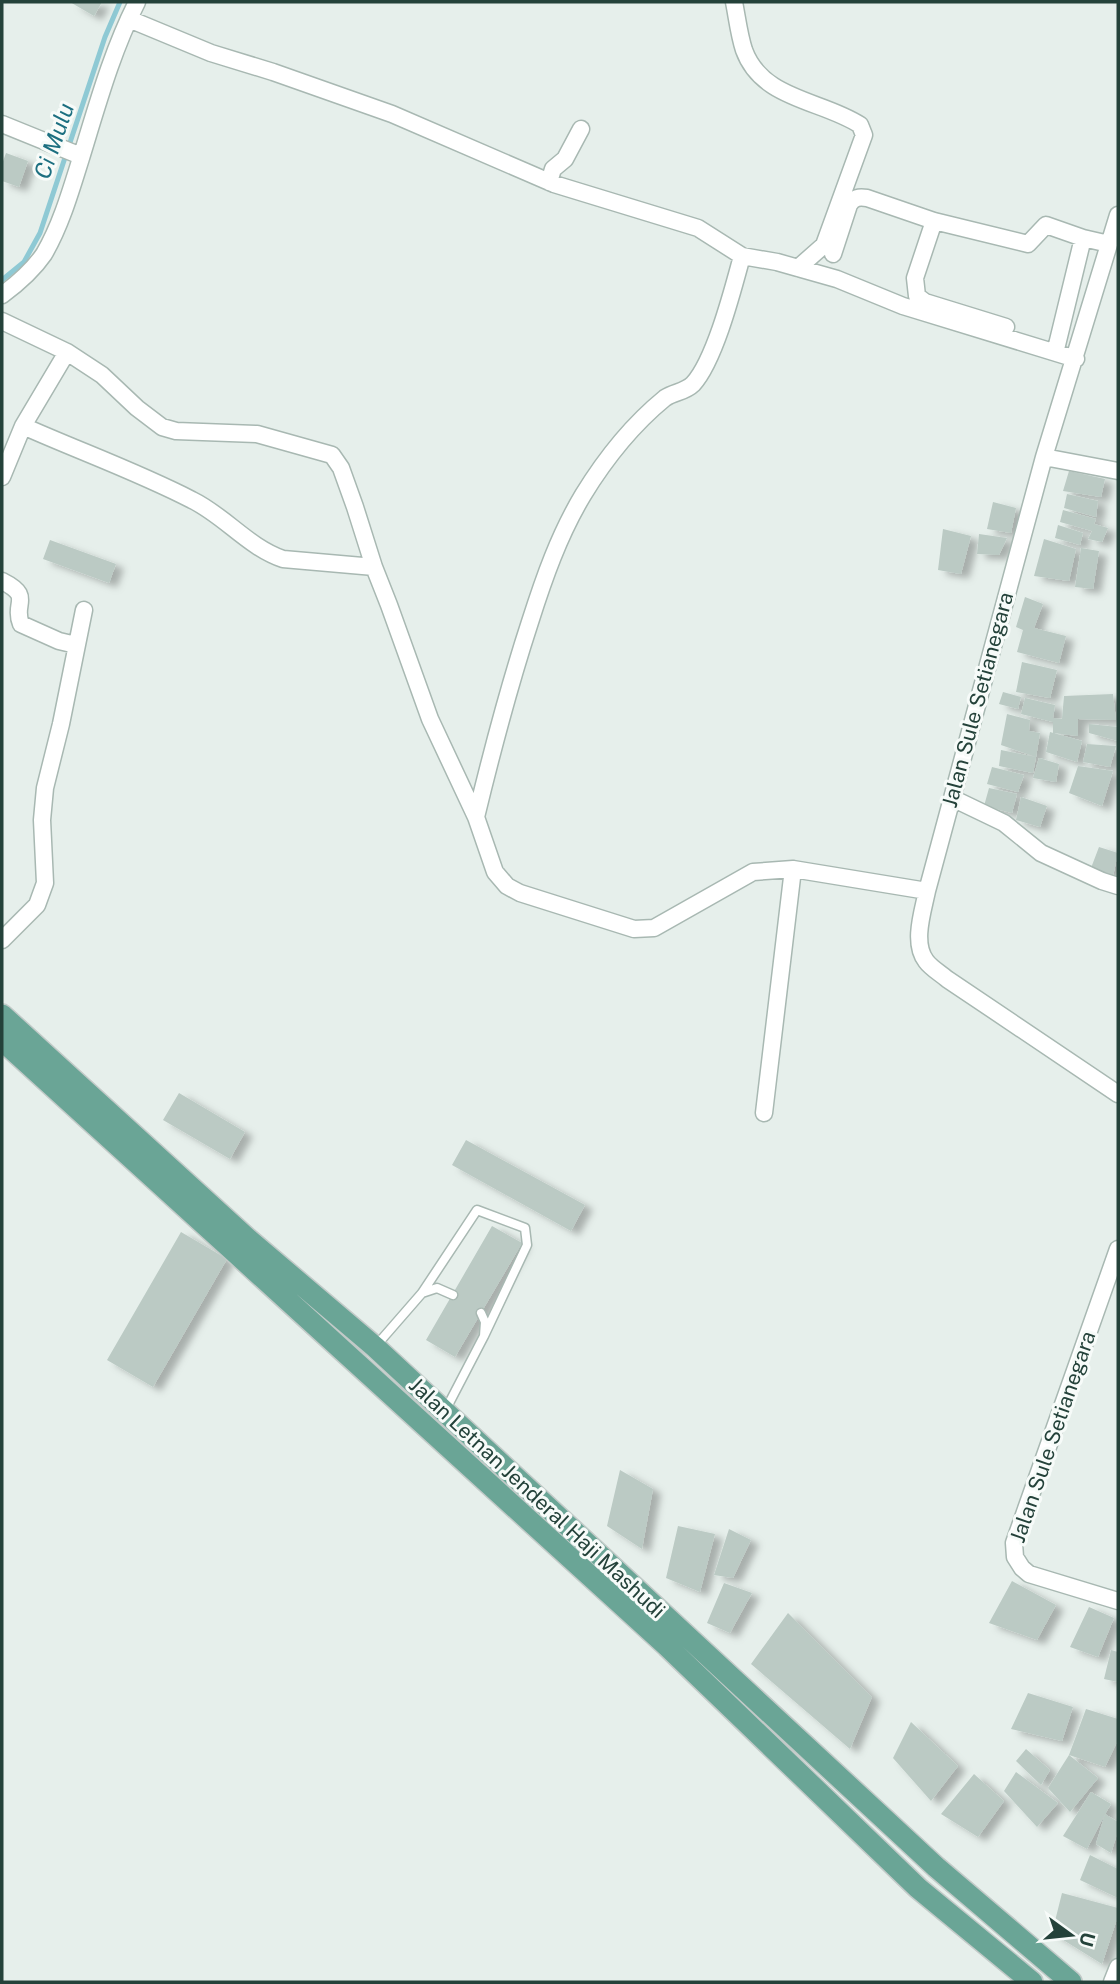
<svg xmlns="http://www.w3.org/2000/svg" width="1120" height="1984" font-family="'Public Sans',sans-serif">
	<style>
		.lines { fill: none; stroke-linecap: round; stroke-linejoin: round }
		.stream { stroke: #8ec9d4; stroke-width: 5 }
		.building { fill: #bbcac4; filter: url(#shadow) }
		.lane-casing { stroke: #a8b8b2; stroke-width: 11 }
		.street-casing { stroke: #a8b8b2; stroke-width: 19 }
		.primary-casing { stroke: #c2cac8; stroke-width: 24 }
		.lane { stroke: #fff; stroke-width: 8 }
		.street { stroke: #fff; stroke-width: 16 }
		.primary { stroke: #6aa596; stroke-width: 21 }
		.labels { text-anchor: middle; stroke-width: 6; stroke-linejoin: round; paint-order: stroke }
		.street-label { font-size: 21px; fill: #24423a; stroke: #f7fbf9 }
		.water-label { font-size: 23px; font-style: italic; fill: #1c6f80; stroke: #f7fbf9 }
	</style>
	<defs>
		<filter id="shadow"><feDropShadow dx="8" dy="4.5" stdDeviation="3.5" flood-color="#0004"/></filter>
	</defs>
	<rect width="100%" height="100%" fill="#e6efeb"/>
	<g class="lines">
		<!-- stream -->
		<path class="stream" d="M2 280 24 262 40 233 105 37 120 2"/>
	</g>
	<!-- building -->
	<path class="building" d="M70 2H102L94 16Z
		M6 153 28 161 19 187 2 181V164Z
		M1069 471 1105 479 1101 497 1063 491Z
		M1067 494 1098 501 1096 517 1064 508Z
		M993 502 1016 508 1011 533 987 529Z
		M1063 510 1096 519 1094 524 1108 528 1102 542 1088 539 1092 531 1060 522Z
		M1058 525 1083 533 1080 545 1055 538Z
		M943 529 971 536 961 574 938 570Z
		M979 534 1007 538 999 555 977 554Z
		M1044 539 1076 549 1069 581 1034 576Z
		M50 540 116 564 109 583 43 559Z
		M1081 548 1099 551 1093 589 1075 587Z
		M1025 597 1043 604 1034 628 1066 636 1059 663 1017 652 1023 630 1016 627Z
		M1022 662 1057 670 1050 698 1016 692Z
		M1003 692 1021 697 1018 709 999 704Z
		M1113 694 1116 720 1078 719V736L1053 733V722L1021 714 1025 698 1055 705 1053 718 1062 719 1064 696Z
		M1007 714 1030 720 1029 731 1040 733 1036 757 1033 773 999 766 1001 750 1036 757 1001 745Z
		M1089 724 1118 727V741L1089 733Z
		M1050 732 1082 741 1077 762 1046 752Z
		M1087 744 1116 746 1110 767 1083 762Z
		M1039 758 1059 764 1056 782 1033 778Z
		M1078 766 1113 771 1102 806 1069 793Z
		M992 767 1024 775 1018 792 987 784Z
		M989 788 1017 794 1012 813 984 806Z
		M1021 797 1047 806 1040 827 1016 820Z
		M1099 847 1118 853 1113 876 1091 868Z
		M179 1093 245 1132 230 1159 163 1120Z
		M466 1140 585 1205 571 1231 452 1165Z
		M492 1226 522 1243 455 1357 426 1340Z
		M181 1232 227 1259 153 1387 107 1360Z
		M620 1470 653 1489 642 1549 607 1526Z
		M678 1526 715 1534 700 1592 666 1578Z
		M729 1529 751 1540 733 1578 714 1575Z
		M1012 1581 1056 1605 1037 1640 989 1623Z
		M724 1583 752 1593 730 1633 707 1623Z
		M1089 1607 1114 1618 1098 1657 1070 1647Z
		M788 1613 872 1697 850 1749 751 1664Z
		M1111 1650 1118 1652V1682L1104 1679Z
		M1028 1693 1073 1707 1062 1741 1011 1729Z
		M1086 1709 1118 1719V1740L1105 1767 1069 1755 1098 1778 1070 1812 1048 1788 1069 1755Z
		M911 1722 958 1766 931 1801 893 1758Z
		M1026 1749 1050 1770 1041 1785 1016 1761Z
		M1016 1772 1058 1803 1037 1827 1004 1791Z
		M974 1774 1004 1801 978 1837 941 1814Z
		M1091 1792 1111 1804 1105 1814 1118 1822V1831L1111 1853 1096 1844 1105 1814 1087 1849 1063 1836Z
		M1090 1855 1118 1869V1898L1080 1880Z
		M1062 1893 1118 1908V1916L1102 1964 1052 1933Z"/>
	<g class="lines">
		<defs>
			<path id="lane" d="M422 1293 477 1210 525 1228 527 1245 484 1336
				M375 1347 422 1293 437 1288 453 1295
				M445 1411 484 1336 485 1322 481 1313"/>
			<path id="street" d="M734 2C737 17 739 35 744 50 762 100 822 100 860 125L864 135 824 245 798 268
				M129 19 211 53 273 72 392 114 554 184 698 228 742 256C733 289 715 360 693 384 685 392 674 392 665 398 632 425 605 459 583 495 559 535 544 578 530 622 509 686 492 751 476 817
				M2 124 81 156
				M549 182 553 169 565 159 581 129
				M1118 215 1044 457 927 891C923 911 912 943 926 961 931 968 940 973 947 979L1118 1094
				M934 221 915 278 917 296 925 302 1006 327
				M833 254 849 205C854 197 859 197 867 198L934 221 1028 244 1046 225 1083 238 1109 244
				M742 256 777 262 837 279 903 306 1076 359
				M2 295C17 284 33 270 44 254 61 225 71 190 81 158 97 106 112 51 137 2
				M2 321 67 352 102 375 137 408 162 427 176 431 257 434 332 455 341 468 355 507 374 567 389 605 430 719 476 817 495 872 507 886 520 893 634 929 654 928 753 872 793 869 927 891
				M1056 349 1083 238
				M23 426C79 451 138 472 192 500 225 516 248 547 283 559L374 567
				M1044 457 1118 471
				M2 477 23 426 67 352
				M2 581C34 597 12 603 21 624L59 641 76 645
				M952 798 1004 823 1041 853 1102 881 1118 886
				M2 940 37 905 45 883 42 820 45 788 61 724 84 610
				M764 1113 793 869
				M1118 1249 1014 1543 1015 1557 1022 1568 1029 1574 1118 1601
				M1112 1982 1118 1967"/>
			<path id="primary" d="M2 1015 249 1240 375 1347 936 1867 1071 1982
				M2 1040 667 1646 918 1888 1032 1982"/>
		</defs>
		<!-- lane casing -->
		<use href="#lane" class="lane-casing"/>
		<!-- street casing -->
		<use href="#street" class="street-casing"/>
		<!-- primary casing -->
		<use href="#primary" class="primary-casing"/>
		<!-- lane -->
		<use href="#lane" class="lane"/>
		<!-- street -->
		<use href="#street" class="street"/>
		<!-- primary -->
		<use href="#primary" class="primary"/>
	</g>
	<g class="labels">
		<!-- street labels -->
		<g class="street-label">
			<text transform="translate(978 700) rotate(-75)" y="7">Jalan Sule Setianegara</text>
			<text transform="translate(1053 1437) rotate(-71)" y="7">Jalan Sule Setianegara</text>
			<text transform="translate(537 1498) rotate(43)" y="7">Jalan Letnan Jenderal Haji Mashudi</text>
		</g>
		<!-- water labels -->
		<g class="water-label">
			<text transform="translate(54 141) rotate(-71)" y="8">Ci Mulu</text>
		</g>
	</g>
	<!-- border -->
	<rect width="1120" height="1984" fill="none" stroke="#24423a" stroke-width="7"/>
	<!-- north arrow -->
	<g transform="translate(1071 1935) rotate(105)" stroke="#f7fbf9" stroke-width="5" paint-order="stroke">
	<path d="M0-5L12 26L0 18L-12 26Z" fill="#24423a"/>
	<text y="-10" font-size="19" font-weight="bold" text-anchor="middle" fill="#24423a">U</text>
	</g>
</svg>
